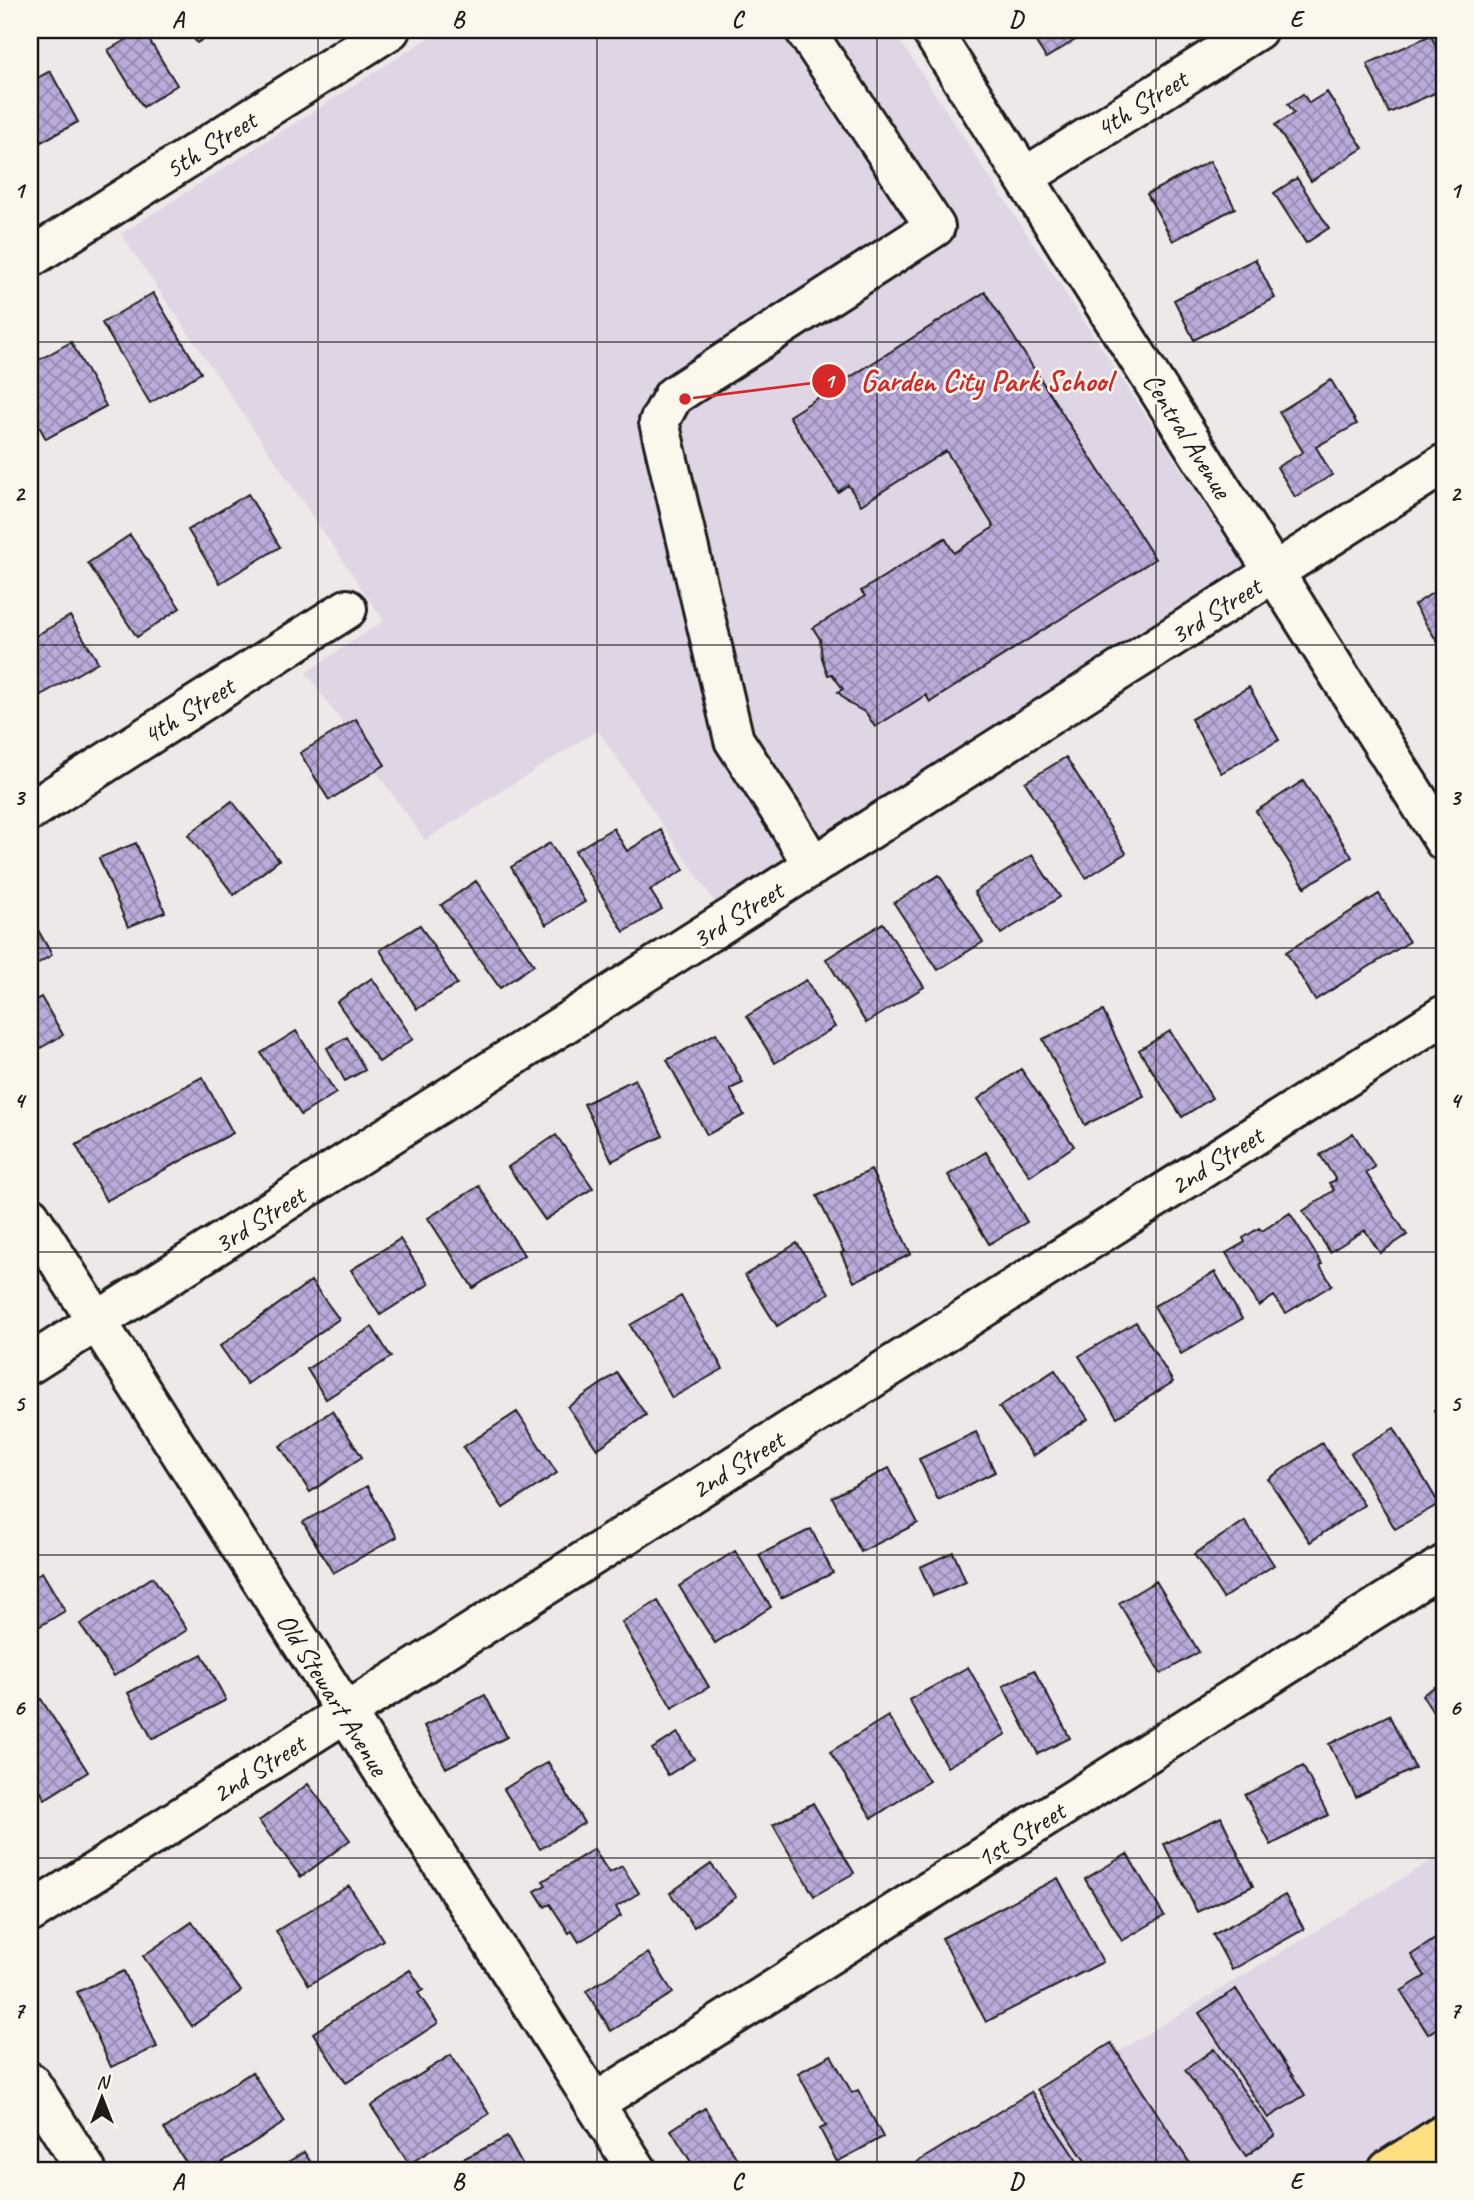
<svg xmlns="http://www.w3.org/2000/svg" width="1474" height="2200" font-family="Caveat,sans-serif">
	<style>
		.built { fill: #dfd5e4 }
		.building { fill: url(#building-cross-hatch); stroke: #1c1c1c; stroke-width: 2 }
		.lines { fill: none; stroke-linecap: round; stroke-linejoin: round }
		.minor-casing { stroke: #1c1c1c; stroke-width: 44 }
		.major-casing { stroke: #1c1c1c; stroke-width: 44 }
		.minor { stroke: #fbf7ec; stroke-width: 38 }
		.major { stroke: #ffdf80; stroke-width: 38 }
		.grid { fill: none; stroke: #1c1c1c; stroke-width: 2; stroke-opacity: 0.55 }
		.labels { text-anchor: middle; stroke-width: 5; stroke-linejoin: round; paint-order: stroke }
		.street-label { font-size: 28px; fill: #1c1c1c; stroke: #fbf7ec }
		.leader { fill: none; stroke: #d62828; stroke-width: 2.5 }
		.callout-dot { fill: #d62828; stroke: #fbf7ec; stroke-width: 2.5 }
		.mark-label { font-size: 21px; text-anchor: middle; font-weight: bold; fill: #fff }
		.callout-label { font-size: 30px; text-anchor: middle; font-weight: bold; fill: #d62828; stroke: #fbf7ec; stroke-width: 5; stroke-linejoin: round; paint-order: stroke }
		.neatline { fill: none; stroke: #1c1c1c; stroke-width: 2.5 }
		.grid-label { font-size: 23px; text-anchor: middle; font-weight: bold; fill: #1c1c1c }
	</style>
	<defs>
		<pattern id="building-cross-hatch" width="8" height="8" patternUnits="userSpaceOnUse" patternTransform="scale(1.75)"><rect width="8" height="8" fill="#bbaada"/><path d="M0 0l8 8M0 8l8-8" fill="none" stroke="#978ab0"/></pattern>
	</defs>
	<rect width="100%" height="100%" fill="#eee8e8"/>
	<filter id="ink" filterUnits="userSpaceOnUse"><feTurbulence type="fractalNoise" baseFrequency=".0143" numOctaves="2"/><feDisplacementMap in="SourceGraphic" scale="14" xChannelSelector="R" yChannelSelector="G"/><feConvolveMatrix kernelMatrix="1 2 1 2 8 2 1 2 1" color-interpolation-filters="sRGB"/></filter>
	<g filter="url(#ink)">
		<!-- built -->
		<path class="built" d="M441 30H893L1244 565 715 902 598 730 425 840 306 672 384 621 121 234Z
			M1444 1853V2170H924Z"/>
		<!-- building -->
		<path class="building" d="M143 30 177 85 143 107 108 50Z
			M188 30H218L197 43Z
			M1028 30H1089L1090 31 1046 58Z
			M1431 35 1444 66V89L1389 113 1367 64Z
			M50 71 78 122 30 148V82Z
			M1327 92 1363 148 1311 181 1275 125 1294 113 1288 104 1303 94 1309 103Z
			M1210 161 1235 208 1173 241 1147 194Z
			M1297 178 1329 228 1306 243 1274 193Z
			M1255 259 1275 298 1194 340 1174 300Z
			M1444 269V290L1435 274Z
			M985 292 1155 559 930 702 926 695 875 727 866 713 850 704 838 692 843 689 832 674 828 675 822 658 820 639 813 628 865 596 861 591 945 538 954 553 994 527 946 451 861 505 848 485 838 492 789 416Z
			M153 293 201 373 150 403 102 323Z
			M71 342 106 406 46 439 30 410V365Z
			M1331 380 1357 424 1316 447 1332 475 1295 497 1277 467 1303 452 1279 412Z
			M248 494 280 547 220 583 188 530Z
			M130 535 180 608 137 637 88 563Z
			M1444 574V652L1414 605 1440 588 1435 580Z
			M70 616 98 662 41 695 30 676V639Z
			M1249 687 1279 740 1221 773 1191 719Z
			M356 719 385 765 329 800 300 753Z
			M1066 757 1126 853 1086 878 1025 782Z
			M1303 781 1352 857 1305 887 1256 811Z
			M232 801 279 860 234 895 188 835Z
			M613 828 627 851 661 830 684 870 650 890 662 909 624 932 575 851Z
			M136 843 165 912 128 927 99 858Z
			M550 843 585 902 546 925 511 867Z
			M1032 855 1060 897 1001 934 974 892Z
			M939 875 983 942 938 970 894 903Z
			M476 881 534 965 500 988 441 905Z
			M1379 894 1409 942 1315 1000 1286 952Z
			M30 916 52 955 30 968Z
			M883 923 924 987 866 1023 826 959Z
			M420 925 457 984 417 1009 380 950Z
			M372 978 413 1039 379 1062 337 1002Z
			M806 980 835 1027 775 1063 747 1016Z
			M41 997 63 1035 30 1054V1003Z
			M1103 1011 1144 1096 1085 1125 1043 1039Z
			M296 1031 336 1093 301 1115 261 1053Z
			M1170 1031 1212 1098 1182 1117 1139 1050Z
			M716 1033 743 1083 730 1089 744 1115 707 1135 667 1060Z
			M347 1037 365 1070 345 1081 327 1048Z
			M1021 1069 1074 1146 1030 1176 978 1099Z
			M202 1077 233 1133 106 1201 76 1145Z
			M635 1079 663 1136 612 1161 584 1104Z
			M1353 1133 1375 1167 1366 1173 1407 1235 1380 1253 1365 1230 1330 1252 1303 1211 1334 1190 1329 1183 1336 1180 1320 1155Z
			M556 1135 593 1188 545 1220 508 1167Z
			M986 1152 1027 1222 989 1244 948 1175Z
			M871 1170 911 1254 854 1282 841 1253 844 1252 817 1196Z
			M479 1186 524 1255 473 1288 428 1218Z
			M1290 1213 1322 1264 1320 1266 1332 1285 1286 1313 1274 1296 1259 1306 1226 1253 1245 1242 1243 1238 1259 1228 1262 1231Z
			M400 1239 429 1284 380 1315 351 1270Z
			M797 1243 829 1293 777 1326 745 1275Z
			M1215 1272 1242 1319 1181 1354 1154 1306Z
			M311 1281 339 1319 247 1384 220 1346Z
			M681 1296 723 1369 672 1398 630 1325Z
			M1136 1322 1173 1382 1117 1417 1079 1356Z
			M372 1327 391 1357 326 1399 307 1369Z
			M1055 1370 1088 1419 1033 1456 999 1407Z
			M617 1373 646 1415 597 1449 568 1407Z
			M1444 1403V1426L1434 1410Z
			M332 1411 362 1457 310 1492 280 1446Z
			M517 1412 557 1473 503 1508 463 1447Z
			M1394 1428 1439 1504 1395 1529 1351 1453Z
			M976 1432 995 1472 938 1500 919 1459Z
			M1322 1443 1364 1505 1310 1542 1268 1479Z
			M889 1468 918 1523 861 1552 832 1497Z
			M367 1486 397 1537 333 1573 303 1522Z
			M1245 1521 1274 1565 1223 1598 1194 1554Z
			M811 1529 833 1573 781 1598 759 1555Z
			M735 1551 771 1607 715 1643 679 1586Z
			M953 1552 966 1582 933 1596 920 1567Z
			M42 1572 65 1611 30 1632V1579Z
			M153 1577 187 1630 114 1676 80 1624Z
			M1156 1581 1199 1652 1161 1674 1119 1603Z
			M658 1601 709 1687 672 1708 622 1622Z
			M202 1654 226 1700 152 1739 128 1693Z
			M968 1667 1006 1734 947 1767 909 1700Z
			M1034 1670 1070 1738 1038 1754 1003 1686Z
			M1444 1681V1729L1422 1695Z
			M485 1695 507 1737 446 1768 424 1726Z
			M41 1699 88 1772 45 1799 30 1775V1706Z
			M1389 1715 1415 1768 1356 1797 1329 1744Z
			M888 1716 929 1781 872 1818 830 1752Z
			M678 1733 694 1759 668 1775 652 1749Z
			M548 1762 584 1823 540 1849 504 1789Z
			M1303 1766 1328 1815 1271 1845 1245 1795Z
			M308 1784 350 1840 301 1877 259 1821Z
			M813 1803 854 1873 814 1896 773 1825Z
			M1221 1817 1253 1886 1197 1912 1164 1844Z
			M594 1849 609 1873 622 1866 639 1893 616 1907 621 1916 579 1942 572 1931 569 1933 550 1904 545 1907 535 1891 546 1885 543 1881Z
			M1127 1854 1164 1916 1122 1941 1085 1879Z
			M711 1864 736 1897 694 1927 670 1893Z
			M1058 1878 1103 1962 986 2022 942 1938Z
			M349 1886 383 1940 309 1985 276 1931Z
			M1285 1895 1304 1929 1232 1970 1213 1935Z
			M192 1922 241 1991 192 2026 143 1956Z
			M1444 1933V2023L1428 2034 1401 1991 1425 1976 1411 1955Z
			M648 1953 673 1993 611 2031 586 1991Z
			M410 1970 423 1990 418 1993 438 2023 346 2083 313 2033Z
			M124 1971 157 2047 111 2067 77 1992Z
			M1236 1989 1305 2095 1268 2118 1199 2013Z
			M1111 2043 1189 2162 1177 2170H1091L1037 2089Z
			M1214 2049 1275 2135 1246 2156 1185 2070Z
			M451 2055 489 2114 409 2164 371 2106Z
			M831 2055 852 2093 858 2090 883 2137 837 2162 820 2129 826 2126 798 2073Z
			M252 2072 285 2122 210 2170H191L164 2129Z
			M1031 2092 1083 2170H918L914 2164Z
			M705 2108 744 2170H696L671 2130Z
			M507 2137 525 2170H441Z
			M304 2152 316 2170H275Z"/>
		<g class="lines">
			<defs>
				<path id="minor" d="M805 30 935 227 673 396 659 422 734 740 786 820 813 866
					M931 30 1444 841
					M1025 177 1257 30
					M30 258 390 30
					M30 811 347 609
					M30 1216 637 2170
					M30 1364 1444 464
					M30 1913 1444 1015
					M30 2082 86 2170
					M595 2103 1444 1565
					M1432 2142 1440 2170"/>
				<path id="major" d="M1388 2170 1444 2134"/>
			</defs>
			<!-- minor casing -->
			<use href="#minor" class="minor-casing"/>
			<!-- major casing -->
			<use href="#major" class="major-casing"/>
			<!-- minor -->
			<use href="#minor" class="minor"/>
			<!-- major -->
			<use href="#major" class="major"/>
		</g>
	</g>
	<!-- grid -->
	<path class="grid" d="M318 30V2170M597 30V2170M877 30V2170M1156 30V2170M30 342H1444M30 645H1444M30 948H1444M30 1252H1444M30 1555H1444M30 1858H1444"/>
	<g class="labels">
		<!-- street labels -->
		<g class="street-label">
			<text transform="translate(1141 103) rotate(-32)" y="10">4th Street</text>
			<text transform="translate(210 144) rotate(-32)" y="10">5th Street</text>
			<text transform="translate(1188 435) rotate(58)" y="10">Central Avenue</text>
			<text transform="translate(1215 610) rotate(-32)" y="10">3rd Street</text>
			<text transform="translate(188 710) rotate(-32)" y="10">4th Street</text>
			<text transform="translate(737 914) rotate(-32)" y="10">3rd Street</text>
			<text transform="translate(1216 1160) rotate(-32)" y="10">2nd Street</text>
			<text transform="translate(259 1219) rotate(-32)" y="10">3rd Street</text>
			<text transform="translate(737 1464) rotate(-32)" y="10">2nd Street</text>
			<text transform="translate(333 1694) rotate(58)" y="10">Old Stewart Avenue</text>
			<text transform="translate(258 1768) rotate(-32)" y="10">2nd Street</text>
			<text transform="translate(1020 1834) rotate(-32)" y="10">1st Street</text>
		</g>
	</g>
	<!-- callouts -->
	<path class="leader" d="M685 399L829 381"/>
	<g class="callout-dot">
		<circle cx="685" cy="399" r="7"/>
		<circle cx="829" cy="381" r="18"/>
	</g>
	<g class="mark-label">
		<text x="829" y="388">1</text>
	</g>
	<g class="callout-label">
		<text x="986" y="391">Garden City Park School</text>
	</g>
	<!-- margin -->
	<rect width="1474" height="2200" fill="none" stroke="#fbf7ec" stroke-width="77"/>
	<!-- north arrow -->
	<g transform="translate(102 2098)" stroke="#fbf7ec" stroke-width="5" paint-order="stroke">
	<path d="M0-5L12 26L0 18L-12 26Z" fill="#1c1c1c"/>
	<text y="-10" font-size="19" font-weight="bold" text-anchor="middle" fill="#1c1c1c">N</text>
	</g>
	<rect x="38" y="38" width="1398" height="2124" class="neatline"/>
	<g class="grid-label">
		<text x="178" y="27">A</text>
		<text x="458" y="27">B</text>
		<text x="737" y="27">C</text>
		<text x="1016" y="27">D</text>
		<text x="1296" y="27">E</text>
		<text x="19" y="198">1</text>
		<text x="1455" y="198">1</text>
		<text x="19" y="501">2</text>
		<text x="1455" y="501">2</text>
		<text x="19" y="805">3</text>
		<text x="1455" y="805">3</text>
		<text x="19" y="1108">4</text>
		<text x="1455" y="1108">4</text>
		<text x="19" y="1411">5</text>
		<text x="1455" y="1411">5</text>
		<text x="19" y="1715">6</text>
		<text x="1455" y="1715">6</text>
		<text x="19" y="2018">7</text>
		<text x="1455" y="2018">7</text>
		<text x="178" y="2189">A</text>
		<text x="458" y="2189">B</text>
		<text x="737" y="2189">C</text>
		<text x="1016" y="2189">D</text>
		<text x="1296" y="2189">E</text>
	</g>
</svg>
